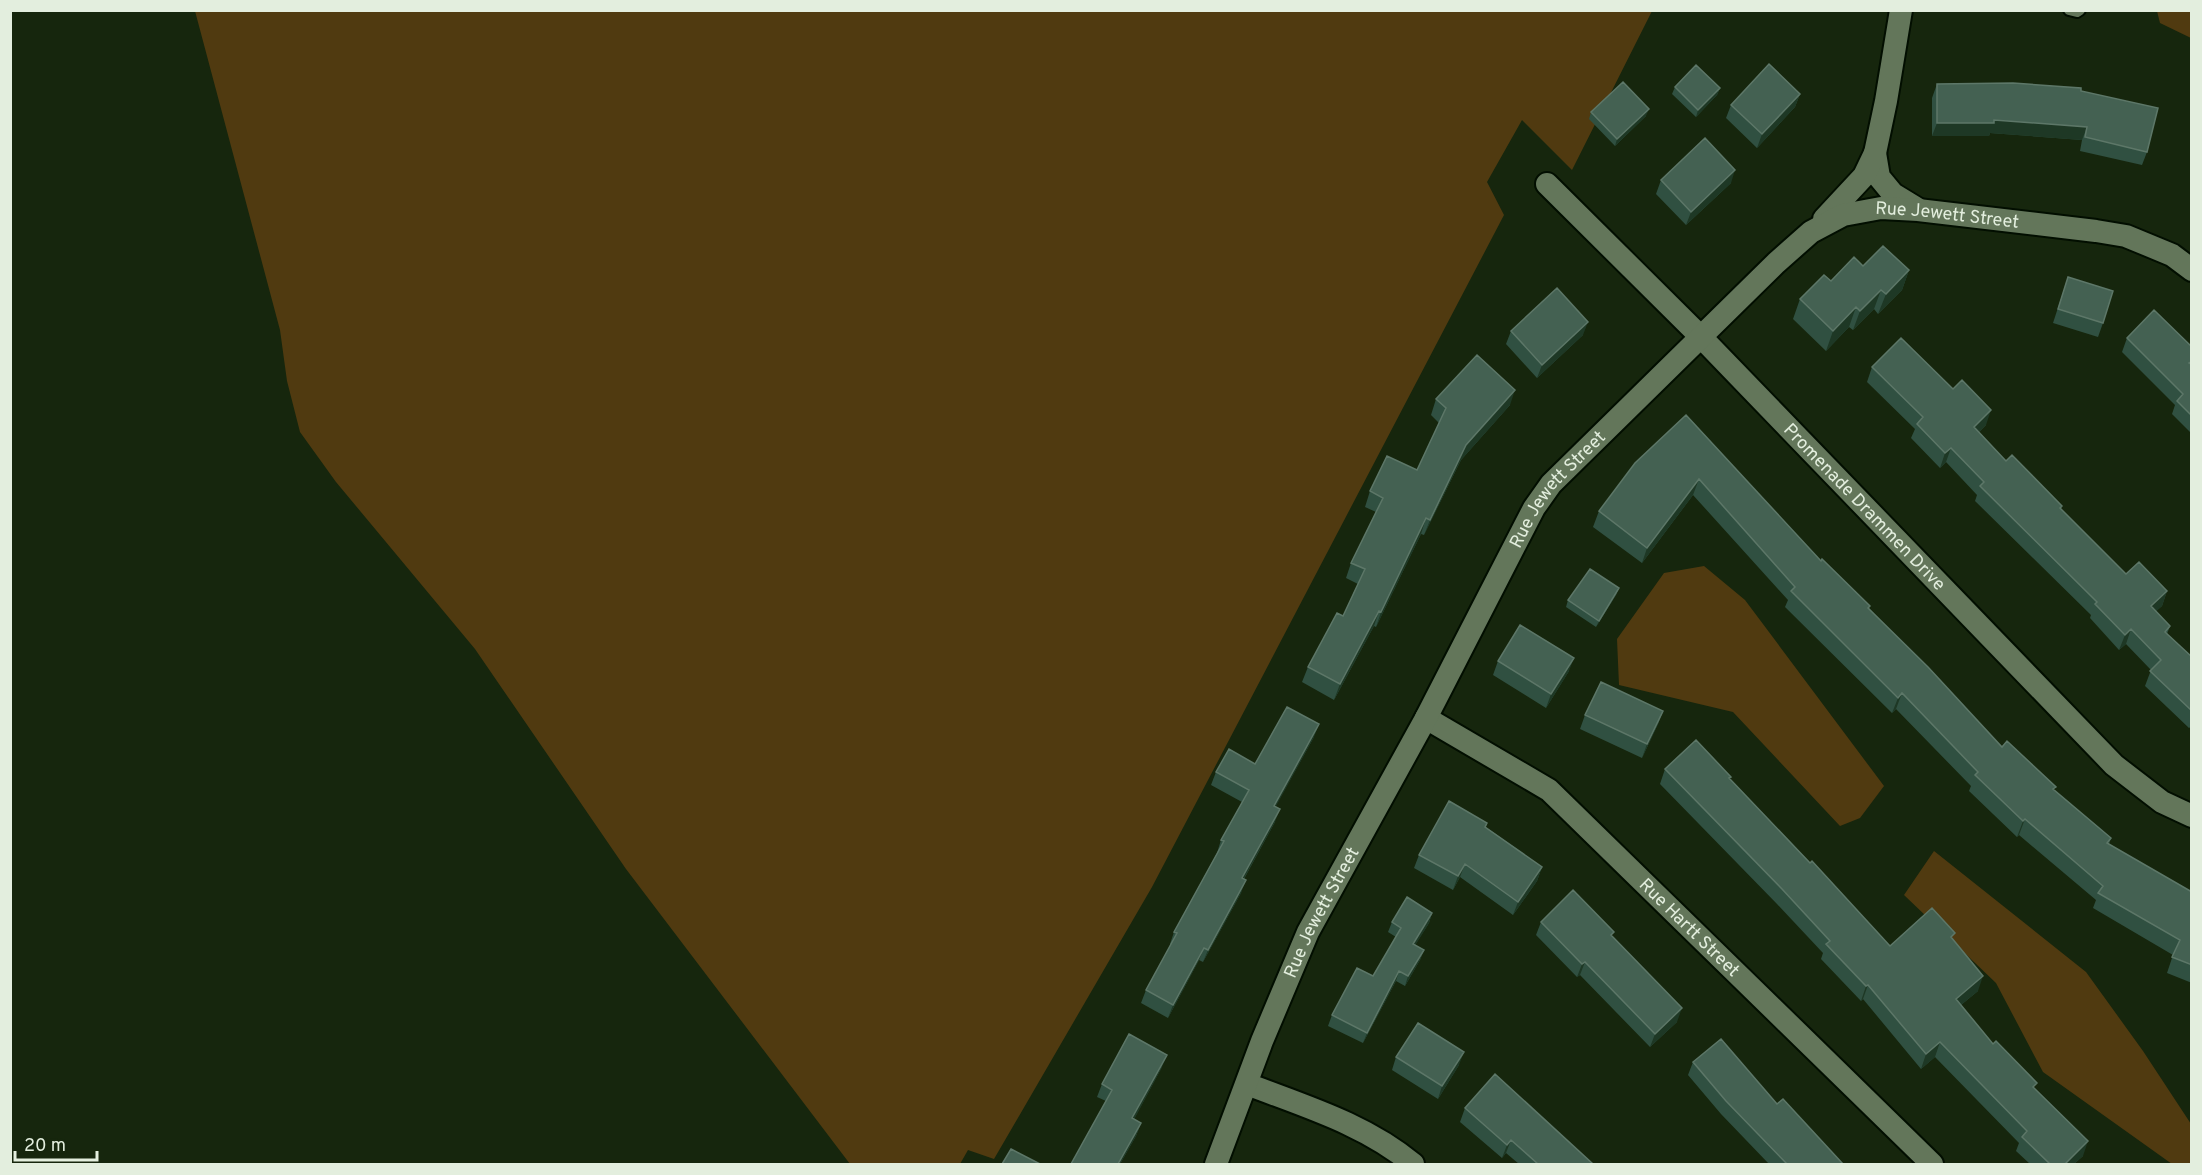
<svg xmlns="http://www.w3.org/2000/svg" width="2202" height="1175" font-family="Overpass,sans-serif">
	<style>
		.green { fill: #503a10 }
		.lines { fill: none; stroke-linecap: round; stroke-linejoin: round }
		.service-casing { stroke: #020e00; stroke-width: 14 }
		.minor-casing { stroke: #020e00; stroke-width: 26 }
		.service { stroke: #63765a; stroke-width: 10 }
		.minor { stroke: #63765a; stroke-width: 22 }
		.wall { fill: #305041 }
		.shaded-wall { fill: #1e3825 }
		.building { fill: #446152; stroke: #5d7768; stroke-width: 1.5 }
		.labels { text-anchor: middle; stroke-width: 4.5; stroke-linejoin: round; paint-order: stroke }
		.street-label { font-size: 18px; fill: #e3eede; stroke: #16260d }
	</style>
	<rect width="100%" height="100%" fill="#16260d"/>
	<!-- green -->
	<path class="green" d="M195 11H1652L1572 170 1522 120 1487 182 1504 215 1152 887 994 1159 968 1150 960 1164H850L626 869 475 649 336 482 300 432 287 381 280 330Z
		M2157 11H2191V38L2160 23Z
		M1704 566 1745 600 1884 786 1860 818 1840 826 1733 712 1619 685 1617 639 1664 573Z
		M1934 851 2086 972 2143 1051 2191 1124V1164H2172L2043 1072 1996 983 1904 895Z"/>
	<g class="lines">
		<defs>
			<path id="service" d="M2069 10 2077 12 2080 10"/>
			<g id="minor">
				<path d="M1875 153 1879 177 1893 194 1916 208"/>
				<path id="s1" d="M1547 184 1701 337 2114 765 2162 802 2192 816"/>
				<path d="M1824 219 1864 176 1875 153 1886 101 1901 10"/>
				<path id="s2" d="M1426 718 1549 790 1932 1164"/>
				<path d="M1247 1084C1304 1106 1365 1124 1413 1164"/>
				<path id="s3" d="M1216 1164 1262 1041 1308 932 1426 718 1534 508 1551 484 1776 263 1811 232 1843 215 1881 208 1918 210 2096 231 2126 236 2172 255 2192 270"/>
			</g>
		</defs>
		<!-- service casing -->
		<use href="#service" class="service-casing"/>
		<!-- minor casing -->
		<use href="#minor" class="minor-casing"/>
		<!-- service -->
		<use href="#service" class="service"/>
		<!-- minor -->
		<use href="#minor" class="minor"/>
	</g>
	<!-- wall -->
	<path class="wall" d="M1937 84 2081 91 2147 152 2142 165 2080 151 2082 140 1990 133 1989 136H1932V98Z
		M1675 87 1720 88 1717 95 1696 117 1672 94Z
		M1800 94 1795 107 1757 148 1726 118 1731 105Z
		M1591 112 1646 116 1615 146 1589 119Z
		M1661 180 1731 183 1686 225 1656 194Z
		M1863 266 1909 270 1902 290 1878 314 1874 309 1853 330 1849 327 1826 351 1793 319 1800 299 1831 281Z
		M2068 277 2103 323 2098 337 2053 323Z
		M1511 331 1583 335 1537 378 1506 344Z
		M2127 338 2192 347V434L2172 414 2175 405 2122 352Z
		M1872 367 1986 425 1979 432 2006 461 2062 506 2061 509 2126 574 2167 591 2162 606 2156 611 2170 626 2167 634 2192 657V726L2189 728 2145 686 2151 670 2126 644 2119 650 2090 618 2091 615 1975 501 1977 495 1946 462 1940 468 1911 438 1915 429 1867 382Z
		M1436 399 1510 405 1461 460 1424 535 1421 534 1376 627 1374 626 1334 700 1302 682 1308 667 1343 616 1358 584 1346 578 1351 563 1376 512 1365 507 1370 491 1417 470 1439 423 1431 415Z
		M1686 415 1821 561 1869 608 2002 747 2111 838 2109 844 2192 892V983L2167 973 2173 955 2093 908 2096 900 2019 835 2017 837 1969 791 1971 786 1896 709 1892 713 1785 607 1788 600 1693 495 1642 563 1593 527 1599 511Z
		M1619 588 1616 595 1596 627 1566 607 1568 600Z
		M1498 661 1569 671 1546 708 1493 675Z
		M1663 711 1658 724 1642 758 1580 729 1585 715Z
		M1314 737 1275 807V822L1244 879 1241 893 1203 962 1199 960 1168 1018 1141 1003 1146 990 1171 945 1170 944 1174 932 1217 853 1221 840 1242 802 1211 785 1216 772 1255 764Z
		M1665 769 1730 779 1890 946 1953 940 1978 991 1961 1005 1993 1044 2035 1089 2083 1156 2074 1164H2030L2016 1151 2019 1143 1935 1057 1921 1069 1863 999 1861 1001 1821 959 1823 953 1777 904 1660 784Z
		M1487 823 1486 827 1542 867 1537 881 1513 915 1460 877 1453 890 1414 868 1419 855Z
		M1432 913 1429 923 1415 945 1424 950 1420 960 1405 986 1396 981 1363 1043 1328 1026 1332 1015 1373 976 1396 937 1388 932 1392 922Z
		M1541 922 1612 937 1677 1022 1650 1047 1580 975 1577 977 1536 935Z
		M1396 1057 1459 1065 1438 1099 1392 1070Z
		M1693 1062 1777 1104 1843 1164H1769L1721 1114 1688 1075Z
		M1162 1067 1134 1119 1141 1123 1136 1136 1120 1164H1071L1106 1101 1097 1097 1102 1084Z
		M1465 1108 1593 1164H1519L1506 1153 1502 1158 1460 1122Z"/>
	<!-- shaded-wall -->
	<path class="shaded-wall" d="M1720 88 1717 95 1696 117 1698 110Z
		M1800 94 1795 107 1757 148 1762 134Z
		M1649 109 1646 116 1615 146 1617 139Z
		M1994 120 2087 127 2082 140 1990 133 1989 136H1932L1937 123Z
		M1735 170 1731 183 1686 225 1691 212Z
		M1909 270 1902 290 1878 314 1886 294Z
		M1881 290 1874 309 1853 330 1860 311Z
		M1856 307 1849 327 1826 351 1833 331Z
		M1588 322 1583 335 1537 378 1542 365Z
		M1515 390 1510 405 1461 460 1424 535 1430 520 1466 445Z
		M1991 410 1986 425 1969 442 1974 427Z
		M1951 448 1946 462 1940 468 1945 453Z
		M1699 479 1693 495 1642 563 1647 548Z
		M1426 518 1421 534 1376 627 1381 612Z
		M1619 588 1616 595 1596 627 1599 621Z
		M2167 591 2162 606 2146 621 2151 606Z
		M1379 611 1374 626 1334 700 1340 684Z
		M2131 629 2126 644 2119 650 2125 635Z
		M1574 658 1569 671 1546 708 1551 694Z
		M1902 693 1896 709 1892 713 1898 698Z
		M1663 711 1658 724 1642 758 1647 744Z
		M1319 724 1314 737 1269 819 1274 806Z
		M1280 809 1275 822 1237 891 1242 878Z
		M2025 819 2019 835 2017 837 2023 821Z
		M1465 864 1460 877 1453 890 1458 876Z
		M1542 867 1537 881 1513 915 1518 902Z
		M1246 880 1241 893 1203 962 1208 950Z
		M1432 913 1429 923 1410 954 1413 944Z
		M1204 948 1199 960 1168 1018 1173 1005Z
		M1424 950 1420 960 1405 986 1408 976Z
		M1585 962 1580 975 1577 977 1582 964Z
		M1399 971 1396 981 1363 1043 1367 1033Z
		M1983 976 1978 991 1951 1013 1956 999Z
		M1868 985 1863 999 1861 1001 1866 986Z
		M1682 1008 1677 1022 1650 1047 1655 1034Z
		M1940 1042 1935 1057 1921 1069 1926 1054Z
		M1464 1052 1459 1065 1438 1099 1442 1086Z
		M1167 1055 1162 1067 1128 1131 1132 1118Z
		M1141 1123 1136 1136 1120 1164H1118Z
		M1511 1140 1506 1153 1502 1158 1507 1145Z
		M2088 1141 2083 1156 2074 1164H2065Z"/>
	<!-- building -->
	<path class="building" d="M1769 64 1800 94 1762 134 1731 105Z
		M1696 65 1720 88 1698 110 1675 87Z
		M1623 82 1649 109 1617 139 1591 112Z
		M2013 83 2081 88V91L2158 108 2147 152 2085 137 2087 127 1994 120V123H1937V84Z
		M1705 138 1735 170 1691 212 1661 180Z
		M1883 246 1909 270 1886 294 1881 290 1860 311 1856 307 1833 331 1800 299 1824 275 1831 281 1854 257 1863 266Z
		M2068 277 2113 291 2103 323 2058 309Z
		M1557 288 1588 322 1542 365 1511 331Z
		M2154 310 2192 347V361L2189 363 2192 365V416L2177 401 2183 394 2127 338Z
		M1901 338 1953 389 1962 380 1991 410 1974 427 2006 461 2012 455 2062 506 2060 508 2126 574 2139 562 2167 591 2151 606 2170 626 2165 632 2192 657V711L2150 671 2161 660 2131 629 2125 635 2095 604 2097 602 1980 486 1984 482 1951 448 1945 453 1917 424 1923 417 1872 367Z
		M1477 355 1515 390 1466 445 1430 520 1426 518 1381 612 1379 611 1340 684 1308 667 1337 613 1343 616 1365 569 1351 563 1383 498 1370 491 1387 456 1417 470 1446 408 1436 399Z
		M1686 415 1821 561 1822 559 1870 606 1868 608 1928 667 2002 747 2007 741 2056 787 2053 789 2111 838 2107 843 2192 892V965L2172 957 2180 940 2098 893 2103 886 2025 819 2023 821 1975 775 1978 772 1902 693 1898 698 1791 591 1795 587 1699 479 1647 548 1599 511 1635 463Z
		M1590 569 1619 588 1599 621 1568 600Z
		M1520 625 1574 658 1551 694 1498 661Z
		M1601 682 1663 711 1647 744 1585 715Z
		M1287 707 1319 724 1274 806 1280 809 1242 878 1246 880 1208 950 1204 948 1173 1005 1146 990 1177 933 1174 932 1224 841 1221 840 1249 790 1216 772 1229 749 1255 764Z
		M1696 740 1731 777 1729 778 1810 863 1812 861 1890 946 1932 908 1955 933 1951 937 1983 976 1956 999 1993 1044 1996 1041 2037 1083 2033 1087 2088 1141 2065 1164H2050L2022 1137 2027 1131 1940 1042 1926 1054 1868 985 1866 986 1826 944 1830 941 1782 889 1665 769Z
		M1449 801 1487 823 1485 827 1542 867 1518 902 1465 864 1458 876 1419 855Z
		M1573 890 1614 932 1611 935 1682 1008 1655 1034 1585 962 1582 964 1541 922Z
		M1407 897 1432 913 1413 944 1424 950 1408 976 1399 971 1367 1033 1332 1015 1357 968 1373 976 1401 928 1392 922Z
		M1418 1023 1464 1052 1442 1086 1396 1057Z
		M1129 1034 1167 1055 1132 1118 1141 1123 1118 1164H1071L1112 1090 1102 1084Z
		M1721 1039 1777 1104 1783 1099 1843 1164H1787L1726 1101 1693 1062Z
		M1495 1074 1593 1164H1538L1511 1140 1507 1145 1465 1108Z
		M1011 1149 1040 1164H1002Z"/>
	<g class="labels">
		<!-- street labels -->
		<g class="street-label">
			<text dy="6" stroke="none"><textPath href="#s3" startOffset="1263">Rue Jewett Street</textPath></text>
			<text dy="6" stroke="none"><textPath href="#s3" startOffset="759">Rue Jewett Street</textPath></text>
			<text dy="6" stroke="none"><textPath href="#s1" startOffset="453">Promenade Drammen Drive</textPath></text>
			<text dy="6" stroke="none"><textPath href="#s3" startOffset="273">Rue Jewett Street</textPath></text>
			<text dy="6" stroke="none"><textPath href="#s2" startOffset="339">Rue Hartt Street</textPath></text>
		</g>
	</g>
	<!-- border -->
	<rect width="2202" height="1175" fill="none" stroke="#e3eede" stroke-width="24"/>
	<!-- scale -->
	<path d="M15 1151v9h82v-9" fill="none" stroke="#e3eede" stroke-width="3"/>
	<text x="24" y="1151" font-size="18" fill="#e3eede" stroke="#16260d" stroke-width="4.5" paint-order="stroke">20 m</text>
</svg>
